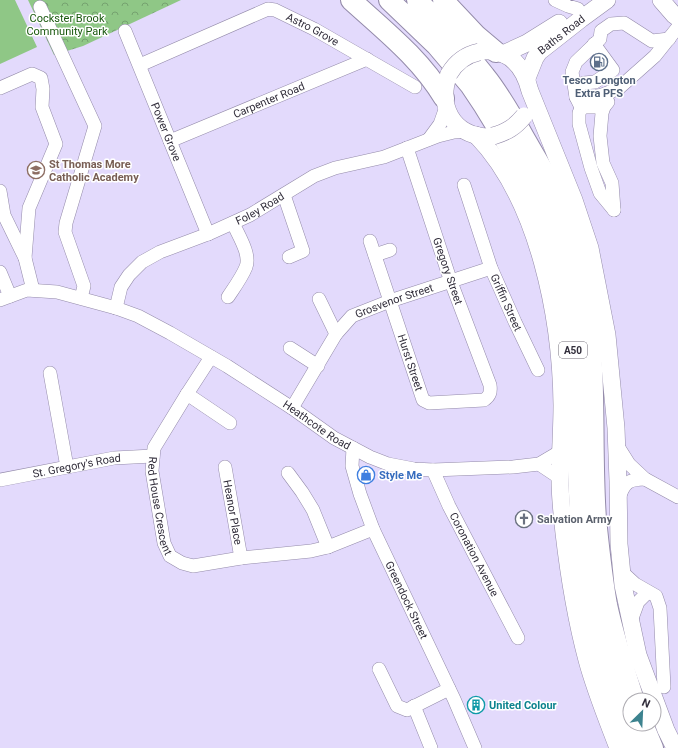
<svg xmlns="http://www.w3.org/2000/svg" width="678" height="748" font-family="Roboto,sans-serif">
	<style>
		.park { fill: url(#park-crowns) }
		.garden { fill: #8fc786 }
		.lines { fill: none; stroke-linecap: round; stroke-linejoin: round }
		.minor-casing { stroke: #948baa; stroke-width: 14 }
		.major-casing { stroke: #948baa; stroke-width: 18 }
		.highway-casing { stroke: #948baa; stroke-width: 22 }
		.minor { stroke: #fff; stroke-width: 13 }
		.major { stroke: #fff; stroke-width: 17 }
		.highway { stroke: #fff; stroke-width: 20 }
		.major-bridge-casing { stroke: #948baa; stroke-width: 18; stroke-linecap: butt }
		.major-bridge { stroke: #fff; stroke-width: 17 }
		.labels { text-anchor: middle; stroke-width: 3; stroke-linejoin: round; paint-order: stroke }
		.shield { fill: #fff; stroke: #706d76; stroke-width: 1 }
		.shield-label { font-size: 10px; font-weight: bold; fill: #322e3b }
		.park-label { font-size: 11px; fill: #19580e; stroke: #fff }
		.street-label { font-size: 11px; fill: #322e3b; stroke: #fff }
		.service-label { font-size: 11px; font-weight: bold; fill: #4e5e75; stroke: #fff }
		.education-label { font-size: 11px; font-weight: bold; fill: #785e54; stroke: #fff; text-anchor: start }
		.shop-label { font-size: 11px; font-weight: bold; fill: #366cbe; stroke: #fff; text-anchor: start }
		.worship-label { font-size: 11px; font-weight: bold; fill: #5b616d; stroke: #fff; text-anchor: start }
		.culture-label { font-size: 11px; font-weight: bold; fill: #0d838f; stroke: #fff; text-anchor: start }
	</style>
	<defs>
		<pattern id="park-crowns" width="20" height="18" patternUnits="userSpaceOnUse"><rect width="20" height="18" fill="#8fc786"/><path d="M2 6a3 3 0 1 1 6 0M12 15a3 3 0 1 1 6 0" fill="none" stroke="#75a26f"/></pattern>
	</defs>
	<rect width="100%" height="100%" fill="#e3dafc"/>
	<!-- park -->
	<path class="park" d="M28 0H181L83 46 54 55Z"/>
	<!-- garden -->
	<path class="garden" d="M0 0H15L37 47 0 64Z"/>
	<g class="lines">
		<defs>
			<g id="minor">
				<path d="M555 0 568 6 578 9"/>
				<path d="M40 7 95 126 66 223 65 232 84 286 81 298"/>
				<path id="s1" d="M125 31 208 234"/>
				<path id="s2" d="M140 65 268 9 275 10 314 29 415 87"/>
				<path d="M0 88 32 74 41 78 43 89 42 107 56 144 29 208 25 258"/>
				<path d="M576 97V88L584 83 595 82 613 70 594 44"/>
				<path d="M608 102 604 107 602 113 600 136 603 163 612 183 614 210"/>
				<path d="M604 107H581L576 97 572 72 576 62 600 39 601 31 611 24 624 23 652 41 669 39"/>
				<path d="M429 139 440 124 446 107"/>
				<path id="s3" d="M170 141 367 59"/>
				<path id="s4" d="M464 185 491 268 515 322 538 370"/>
				<path d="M0 191 4 215 25 258 33 290"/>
				<path d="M284 195 303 251 289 257"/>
				<path d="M614 210 600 193 591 168 579 124V113L584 103 592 98 605 94 619 88 655 56 678 27"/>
				<path id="s5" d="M370 241 423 400 429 403 484 400C490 396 491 392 490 385L451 282 407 148"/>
				<path d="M375 255 390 250"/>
				<path d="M0 272 10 296"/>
				<path d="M228 297C234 288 242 277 246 267 251 254 238 235 233 223"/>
				<path d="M319 299 336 334"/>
				<path id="s6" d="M0 300 27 290 57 292 116 308 138 316 170 333 227 366 292 408 334 438 370 457 388 464 414 469 433 470 513 467 539 464 561 451"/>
				<path id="s7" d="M116 308 121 287 129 275 142 262 160 252 208 234 250 215 314 176 335 168 384 157 438 136 454 132 466 131"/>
				<path d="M290 348 318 366"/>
				<path id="s8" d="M211 357 187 394 154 448 152 471 164 543 170 556 182 563 193 566 241 558 311 551 328 547 373 529"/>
				<path d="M50 373 67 467"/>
				<path d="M187 394 230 423"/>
				<path id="s9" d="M292 408 336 334 352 316 390 301 491 268"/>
				<path d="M617 445 629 464 645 479 678 497"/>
				<path id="s10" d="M353 448 352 466 360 494 373 529 454 699 475 748"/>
				<path d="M539 464 560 478"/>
				<path id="s11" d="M225 467 241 558"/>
				<path id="s12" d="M433 470 449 506 518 638"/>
				<path d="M288 473 302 492 313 510 328 547"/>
				<path id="s13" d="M0 480 114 458 153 456"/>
				<path d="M619 498C624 483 628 479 645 479"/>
				<path d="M622 572 635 584 656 596 660 608 664 687"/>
				<path d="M631 621 638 602 648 592"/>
				<path d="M379 669 397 706 407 710 449 689"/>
				<path d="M414 706 431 748"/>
			</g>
			<g id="major">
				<path d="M661 0 674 15 678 18"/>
				<path d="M483 51C510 49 524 67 530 91L574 200 590 248 607 335 616 428 618 481 619 544 623 585 638 655 666 730 675 748"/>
				<path d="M503 54 527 43 559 23"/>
				<path d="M449 74C437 105 452 135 487 137"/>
				<path id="s14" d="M527 78 535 58 539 52 581 19 607 0"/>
				<path d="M476 135C539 200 561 318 562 405 562 430 560 454 560 479 560 497 562 515 564 533 569 576 576 619 587 660 595 690 607 719 618 748"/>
			</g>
			<path id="highway" d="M351 0C384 30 421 59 444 98
				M389 0 436 45 470 85 484 106 514 155 529 184 551 241 565 290 572 336 581 538 587 586 604 667 620 718 634 748
				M417 0C441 24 464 49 485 76 499 93 509 112 520 130 529 147 540 163 548 180 566 220 581 270 587 314 597 382 591 450 596 519 599 547 602 577 607 605 614 637 624 669 634 700
				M443 0 477 36 496 52
				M643 724 653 748"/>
		</defs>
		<!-- minor casing -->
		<use href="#minor" class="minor-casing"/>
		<!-- major casing -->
		<use href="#major" class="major-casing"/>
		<!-- highway casing -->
		<use href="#highway" class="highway-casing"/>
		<!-- minor -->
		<use href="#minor" class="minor"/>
		<!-- major -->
		<use href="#major" class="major"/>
		<!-- highway -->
		<use href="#highway" class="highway"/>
		<defs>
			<path id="major-bridge" d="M449 74C456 62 465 55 479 52
				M493 136C507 132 515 127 524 116"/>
		</defs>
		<!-- major-bridge casing -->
		<use href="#major-bridge" class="major-bridge-casing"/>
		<!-- major-bridge -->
		<use href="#major-bridge" class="major-bridge"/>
	</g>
	<!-- icons -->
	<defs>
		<symbol id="fuel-ring" viewBox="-11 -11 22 22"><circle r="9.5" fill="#fff" stroke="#5c6f8a" stroke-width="1.5"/><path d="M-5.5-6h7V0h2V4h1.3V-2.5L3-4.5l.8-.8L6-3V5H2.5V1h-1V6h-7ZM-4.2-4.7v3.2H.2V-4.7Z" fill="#5c6f8a"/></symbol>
		<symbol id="school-ring" viewBox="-11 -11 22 22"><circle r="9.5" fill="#fff" stroke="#8d6e63" stroke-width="1.5"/><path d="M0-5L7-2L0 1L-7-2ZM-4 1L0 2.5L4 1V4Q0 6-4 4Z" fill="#8d6e63"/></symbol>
		<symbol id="shop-ring" viewBox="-11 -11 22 22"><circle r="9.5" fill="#fff" stroke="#3f7fe0" stroke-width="1.5"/><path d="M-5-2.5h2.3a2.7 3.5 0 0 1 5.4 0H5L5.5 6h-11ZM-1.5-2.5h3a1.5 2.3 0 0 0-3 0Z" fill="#3f7fe0"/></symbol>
		<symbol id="church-ring" viewBox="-11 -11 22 22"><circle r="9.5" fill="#fff" stroke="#6b7280" stroke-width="1.5"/><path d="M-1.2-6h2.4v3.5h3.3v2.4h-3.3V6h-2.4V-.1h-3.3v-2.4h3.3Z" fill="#6b7280"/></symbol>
		<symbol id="building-ring" viewBox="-11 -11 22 22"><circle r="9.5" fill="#fff" stroke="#0f9aa8" stroke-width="1.5"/><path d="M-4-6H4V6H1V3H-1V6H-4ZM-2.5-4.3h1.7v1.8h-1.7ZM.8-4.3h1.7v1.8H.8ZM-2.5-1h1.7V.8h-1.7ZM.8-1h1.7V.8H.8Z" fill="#0f9aa8"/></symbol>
	</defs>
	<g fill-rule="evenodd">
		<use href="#fuel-ring" x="589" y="52" width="20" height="20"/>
		<use href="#school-ring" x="26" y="160" width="20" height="20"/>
		<use href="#shop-ring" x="356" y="465" width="20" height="20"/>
		<use href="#church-ring" x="514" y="509" width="20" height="20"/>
		<use href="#building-ring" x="466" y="695" width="20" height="20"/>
	</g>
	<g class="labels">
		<!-- shield labels -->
		<rect class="shield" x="559" y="342" width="28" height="16" rx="3"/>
		<g class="shield-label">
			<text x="573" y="354">A50</text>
		</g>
		<!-- park labels -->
		<g class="park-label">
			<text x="67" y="22">Cockster Brook<tspan x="67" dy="13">Community Park</tspan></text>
		</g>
		<!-- street labels -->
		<g class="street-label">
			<text dy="4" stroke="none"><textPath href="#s2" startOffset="189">Astro Grove</textPath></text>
			<text dy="4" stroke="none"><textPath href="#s14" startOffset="57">Baths Road</textPath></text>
			<text dy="4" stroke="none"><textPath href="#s3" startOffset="107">Carpenter Road</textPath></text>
			<text dy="4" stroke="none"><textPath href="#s1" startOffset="109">Power Grove</textPath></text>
			<text dy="4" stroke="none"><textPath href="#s7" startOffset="184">Foley Road</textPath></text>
			<text transform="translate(448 271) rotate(71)" y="4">Gregory Street</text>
			<text dy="4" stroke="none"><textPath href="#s9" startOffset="155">Grosvenor Street</textPath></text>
			<text dy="4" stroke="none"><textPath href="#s4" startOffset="125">Griffin Street</textPath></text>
			<text dy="4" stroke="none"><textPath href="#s5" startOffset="128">Hurst Street</textPath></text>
			<text dy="4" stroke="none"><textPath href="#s6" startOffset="353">Heathcote Road</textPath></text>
			<text dy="4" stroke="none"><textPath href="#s13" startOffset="78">St. Gregory's Road</textPath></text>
			<text dy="4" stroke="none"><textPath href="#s8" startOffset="166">Red House Crescent</textPath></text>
			<text dy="4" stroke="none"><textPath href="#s11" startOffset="46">Heanor Place</textPath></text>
			<text dy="4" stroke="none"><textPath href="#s12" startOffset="94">Coronation Avenue</textPath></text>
			<text dy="4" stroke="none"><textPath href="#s10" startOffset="163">Greendock Street</textPath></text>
		</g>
		<!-- service labels -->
		<g class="service-label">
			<text x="599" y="84">Tesco Longton<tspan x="599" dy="13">Extra PFS</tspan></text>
		</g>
		<!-- education labels -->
		<g class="education-label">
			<text x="49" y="168">St Thomas More<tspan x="49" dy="13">Catholic Academy</tspan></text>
		</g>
		<!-- shop labels -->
		<g class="shop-label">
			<text x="379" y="479">Style Me</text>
		</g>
		<!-- worship labels -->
		<g class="worship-label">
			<text x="537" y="523">Salvation Army</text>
		</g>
		<!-- culture labels -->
		<g class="culture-label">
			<text x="489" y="709">United Colour</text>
		</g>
	</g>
	<!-- north arrow -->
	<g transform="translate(642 712) rotate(24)"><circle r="19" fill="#ffffff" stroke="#adabb1"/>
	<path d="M0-3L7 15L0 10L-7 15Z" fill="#3d838f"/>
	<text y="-6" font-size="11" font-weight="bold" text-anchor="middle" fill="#322e3b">N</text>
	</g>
</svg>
